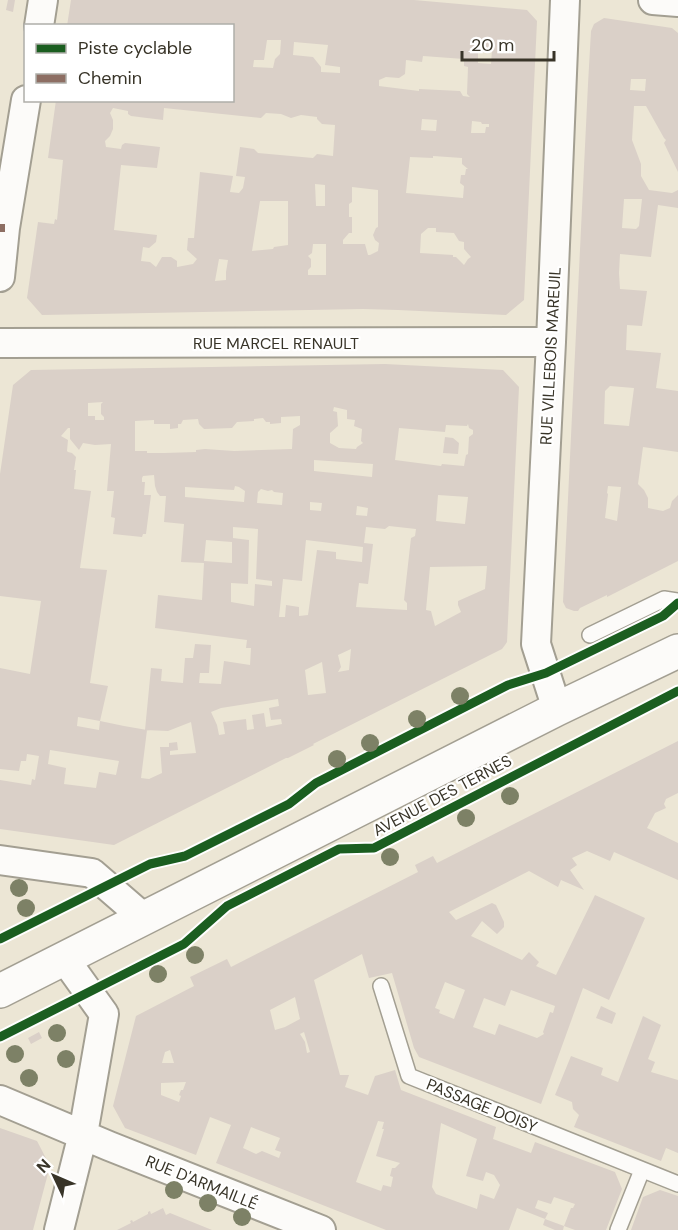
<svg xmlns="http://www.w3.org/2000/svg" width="678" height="1230" font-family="'DM Sans',sans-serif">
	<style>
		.building { fill: #dad0c8; fill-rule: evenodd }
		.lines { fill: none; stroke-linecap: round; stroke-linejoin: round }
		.service-casing { stroke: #a39f92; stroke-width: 18 }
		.minor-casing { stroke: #a39f92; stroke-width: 32 }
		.secondary-casing { stroke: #a39f92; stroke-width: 36 }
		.service { stroke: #fcfbf9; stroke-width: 15 }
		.minor { stroke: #fcfbf9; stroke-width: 28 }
		.secondary { stroke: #fcfbf9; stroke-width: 33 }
		.quiet { stroke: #8d6e63; stroke-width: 8; stroke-dasharray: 15 8; stroke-linecap: butt }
		.cycleway-casing { stroke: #fff; stroke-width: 13 }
		.cycleway { stroke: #1b5e20; stroke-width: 9 }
		.tree { fill: #7d8166 }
		.labels { text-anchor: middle; stroke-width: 4.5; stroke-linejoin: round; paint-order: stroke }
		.street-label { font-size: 16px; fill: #383428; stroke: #fff }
	</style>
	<rect width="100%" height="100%" fill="#ece6d5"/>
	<!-- building -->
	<path class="building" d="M8 0H15L13 12 6 10Z
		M71 0H414L527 10 537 21 524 300 506 315 398 310 363 309 42 315 27 298 38 222 54 224 55 219 57 220 63 160 48 158 56 100H232V26H67ZM267 40H281L280 54 275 59 273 68 253 67 254 60H264ZM294 42 328 45 325 65 340 67V73L321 72V67L313 57 293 55ZM478 50H492L491 64 478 63ZM423 56 464 59V66L468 67 467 94 470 97 463 96 460 91 419 89V91L379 86V80L386 77 399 78 405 74 406 60 422 62ZM113 108 128 111V114L131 116 163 120 164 108 261 118 266 113 281 114 291 118 301 115 317 117V119L322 124 335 125 333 156 317 154 313 158 258 153 254 149 240 147 236 176 245 177 243 188 239 193 230 192 233 176 200 172 194 238H188L187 250 197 259 193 264 177 267V261L171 257H162L156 267 150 262 141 261 143 247 149 248 156 242 157 235 114 230 121 165 157 168 160 147 125 143 122 145 121 149 106 147 105 141 110 136 113 129V120L110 113ZM422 119 437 120 436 131 421 130ZM472 121 481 122 482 124H489V127H486L485 133H471ZM433 156 462 158V164L468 169H466L465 175H461L460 183 464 186 463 198 406 193 410 157 433 158ZM315 184 325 185V206H316ZM352 187 378 190V227L376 228 373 235 375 240 379 243 378 251 370 255H368L365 244H343V240L349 233H352V217H349V204L352 202ZM260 201H288V245L274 247 273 249 252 251ZM428 228H436V232L454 233 459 241 464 242V249L471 257 468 259 464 265 456 257H453V255L420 253 421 234ZM313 244H326V275H308V270L311 267V259L308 256 312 253ZM219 259 228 260 226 272V280L215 281Z
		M604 18 672 28 678 33V172L664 143 666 140 664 138 646 106H634L632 140 641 164V176L649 190 672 193 678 190V208L658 205 651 257 620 254 619 273 620 289 647 291 642 326 627 325 626 350 661 353 656 388 678 391V452L643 447 638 484 644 490 648 498V508L663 511 670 508 672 501 678 495V561L607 597V595L580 608 578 611H574L566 608 563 602 588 84 591 31 594 24ZM631 79H646L645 91 630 90ZM624 199H642L639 226 636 229 622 228ZM610 386 634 388 629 426 604 424 605 391ZM608 486 621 487 617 521 605 518 608 494 607 493Z
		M385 364 503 370 519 387 507 642 505 645 502 649 313 744 314 745 288 758H286L114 845 0 829V780L31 785 32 779 35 780 39 756 27 754 26 761H21L19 771 0 769V668L30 674 41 601 0 596V474L13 385 31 370ZM103 402 101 404V414L104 417V420H95V416H88V403ZM334 407 347 410V419L355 420 354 426 362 429 361 441 363 443 357 447 356 449 339 448 330 443V433L338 426 337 412 333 411ZM300 416V425L293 429 292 449 234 451 205 449 196 450V452L164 453H147V451H135V421L154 420V424H170V429L178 428V424H181L183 420 198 419 199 424 204 429 232 428 237 422 254 421V419L263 418 266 422H270V424L281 423V417ZM468 424 469 428 473 430V434L469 437 468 454 466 455 464 466 442 464 441 466 395 460 399 428 445 432 446 425 467 426ZM68 428H70V439L79 450 83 443 95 445 111 444 107 491H114L111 517 115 518 113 534 142 537 143 534H146L151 495H144L145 482H142V478L143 476 154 475 155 486 157 492 160 496H166L164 522 184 524 181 562 204 563 202 600 158 595 155 628 247 640 246 648H251L250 665 224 661 221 684 199 683 200 673H209L211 645 195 644 193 658H185L183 683 161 681 162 669 151 668 145 730 168 731 191 722 196 753 170 755V751L178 750 177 742 169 743V747H160L162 773 149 779 141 778 147 730 124 726 100 721 99 730 77 726 78 717 100 721 108 686 90 683 107 570 80 568 91 491 74 489 76 470H74L76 457 72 453 68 452 67 451 68 440 61 436ZM314 460 373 464 372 477 314 471ZM235 486 239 487 245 491 244 502 185 497V487L234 490ZM261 489 268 491 272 490 274 492 283 493 282 505 257 503 258 492ZM438 495 468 497 465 524 436 521ZM310 502 322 503 321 511 310 510ZM357 506 368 508 367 516 356 515ZM389 526 416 529 415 536 411 538 404 600 407 603V610L356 607 359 583 368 584 373 544 364 543 366 527 385 529ZM233 527 258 529 256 579 272 581V586L255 584 254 606 231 602V583L248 584 249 540 233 538ZM206 540 232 542V563L204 561ZM306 540 363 547 362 562 336 559V552L317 550 308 615 299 616V607L286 605 285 617H279L283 579 302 581ZM487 566 485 589 458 601V605L461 612 435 626 431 611 426 610 430 567ZM351 649 349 670 338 672 341 667 338 655ZM322 662 326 693 308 695 305 670ZM278 699 279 706 269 708 271 720 281 719 282 724 266 727 264 713 252 715 254 729 247 730 246 719 223 722 225 734 219 735 217 725 211 712 221 708ZM50 750 119 761 116 775 99 772 96 788 64 784 66 768 48 764Z
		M445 437 453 438 459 443 458 454 443 453Z
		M678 741V793L666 799 664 804 666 808 655 813 647 828 678 843V880L614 852 610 861 587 851 572 858 577 865 570 870 584 890 561 880 558 887 529 871 449 912 456 920 492 903 496 905 504 922V927L497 934 482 921 471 936 522 960 529 952 539 962 536 966 556 975 595 895 645 918 609 1000 583 988 541 1104 419 1057 414 1048 392 973 369 978 362 954 314 980 340 1075H349L345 1087 368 1095 375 1076 395 1070 401 1090 496 1127 493 1139 531 1153 535 1142 615 1172 622 1189 606 1230H575L564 1226 571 1208H573L575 1204 554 1197 551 1204 538 1200 535 1208 548 1213 545 1219 517 1208 509 1230H386L216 1163 231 1125 210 1117 196 1155 125 1128 113 1106 136 1016 194 986 190 977 227 959 231 967 418 872 415 865 433 856 437 863ZM445 982 465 990 454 1019 439 1013 440 1010 435 1008ZM511 990 555 1006 553 1013 550 1012 543 1032 544 1034 537 1038 499 1024 495 1035 473 1027 484 998 505 1006ZM295 997 300 1019 285 1027 275 1030 270 1010ZM304 1032 310 1052 307 1053 305 1042 300 1034ZM170 1050 174 1063H162L165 1052ZM186 1082 183 1090H181L179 1095 181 1096 179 1102 161 1095V1083ZM378 1121 384 1122 382 1129H384L376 1156 400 1163 395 1168H392L390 1176 393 1177 391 1187 383 1185 381 1191 356 1182ZM441 1123 477 1139 466 1176 483 1181 486 1172 494 1175 500 1185 494 1199 480 1194 477 1209 436 1194 432 1187ZM251 1127 280 1138 275 1150 281 1152 279 1158 262 1151 256 1154 243 1148Z
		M601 1006 616 1013 612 1024 596 1018Z
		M643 1016 661 1025 648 1059 655 1062 651 1072 678 1080V1153L666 1148 661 1161 574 1127 579 1115 573 1109 572 1102 555 1095 571 1056 603 1068 601 1075 618 1082Z
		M39 1032 42 1038 31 1044 28 1038Z
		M0 1128 37 1141 50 1166 33 1230H0Z
		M660 1190 678 1196V1230H631L643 1197Z
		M163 1208 166 1215 170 1213 212 1230H117L131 1223 130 1221 132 1220 133 1222 148 1214V1212L150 1211 151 1214Z
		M545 1219 564 1226 563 1230H555L543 1225Z"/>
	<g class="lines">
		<defs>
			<path id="service" d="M590 635 664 599 678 601
				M381 986 409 1076 678 1184
				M618 1230 642 1170"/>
			<path id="minor" d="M653 0 678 2
				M39 26 43 0
				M0 277 5 228 26 100
				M0 343 551 342
				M557 709 536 644 551 342 565 0
				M0 860 92 873 144 918
				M0 1100 109 1146 321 1230
				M59 1230 83 1134 104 1014 64 958"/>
			<path id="secondary" d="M0 991 557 709 678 651"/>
		</defs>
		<!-- service casing -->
		<use href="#service" class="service-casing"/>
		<!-- minor casing -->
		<use href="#minor" class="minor-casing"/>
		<!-- secondary casing -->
		<use href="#secondary" class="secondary-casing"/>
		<!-- service -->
		<use href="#service" class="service"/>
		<!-- minor -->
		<use href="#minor" class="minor"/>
		<!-- secondary -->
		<use href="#secondary" class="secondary"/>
		<!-- quiet -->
		<path class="quiet" d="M0 228H5"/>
		<defs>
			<path id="cycleway" d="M0 939 150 864 185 856 289 804 316 783 508 685 546 673 663 616 678 603
				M0 1037 184 944 227 906 339 849 374 848 678 691"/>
		</defs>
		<!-- cycleway casing -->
		<use href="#cycleway" class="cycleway-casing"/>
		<!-- cycleway -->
		<use href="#cycleway" class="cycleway"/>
	</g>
	<!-- trees -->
	<g class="tree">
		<circle cx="460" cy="696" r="9"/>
		<circle cx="417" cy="719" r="9"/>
		<circle cx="370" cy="743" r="9"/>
		<circle cx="337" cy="759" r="9"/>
		<circle cx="510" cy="796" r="9"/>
		<circle cx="466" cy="818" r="9"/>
		<circle cx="390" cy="857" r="9"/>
		<circle cx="19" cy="888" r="9"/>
		<circle cx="26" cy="908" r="9"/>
		<circle cx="195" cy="955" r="9"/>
		<circle cx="158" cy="974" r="9"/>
		<circle cx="57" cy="1033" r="9"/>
		<circle cx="15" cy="1054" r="9"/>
		<circle cx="66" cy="1059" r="9"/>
		<circle cx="29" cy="1078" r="9"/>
		<circle cx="174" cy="1190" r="9"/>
		<circle cx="208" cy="1203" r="9"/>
		<circle cx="242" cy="1217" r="9"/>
	</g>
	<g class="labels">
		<!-- street labels -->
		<g class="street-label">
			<text x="276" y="349">RUE MARCEL RENAULT</text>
			<text transform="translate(550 356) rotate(-87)" y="6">RUE VILLEBOIS MAREUIL</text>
			<text transform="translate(442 795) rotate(-28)" y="6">AVENUE DES TERNES</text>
			<text transform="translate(482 1105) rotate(22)" y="6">PASSAGE DOISY</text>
			<text transform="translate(202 1182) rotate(22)" y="6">RUE D'ARMAILLÉ</text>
		</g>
	</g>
	<!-- legend -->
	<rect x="24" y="24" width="210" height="78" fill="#ffffff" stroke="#afaea9" stroke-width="1.5"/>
	<rect x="36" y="44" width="30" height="9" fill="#1b5e20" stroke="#afaea9" stroke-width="1.5"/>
	<text x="78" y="54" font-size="18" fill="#383428">Piste cyclable</text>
	<rect x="36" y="74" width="30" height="9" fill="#8d6e63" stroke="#afaea9" stroke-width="1.5"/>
	<text x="78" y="84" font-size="18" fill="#383428">Chemin</text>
	<!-- north arrow -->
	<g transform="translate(54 1176) rotate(314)" stroke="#ffffff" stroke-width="4.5" paint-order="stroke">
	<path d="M0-4.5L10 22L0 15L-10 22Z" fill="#383428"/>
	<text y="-9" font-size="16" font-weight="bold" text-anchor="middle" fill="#383428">N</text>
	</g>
	<!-- scale -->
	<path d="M462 51v9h92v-9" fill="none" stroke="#383428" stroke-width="3"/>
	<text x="471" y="51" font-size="18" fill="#383428" stroke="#ffffff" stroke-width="4.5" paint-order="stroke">20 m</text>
</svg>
